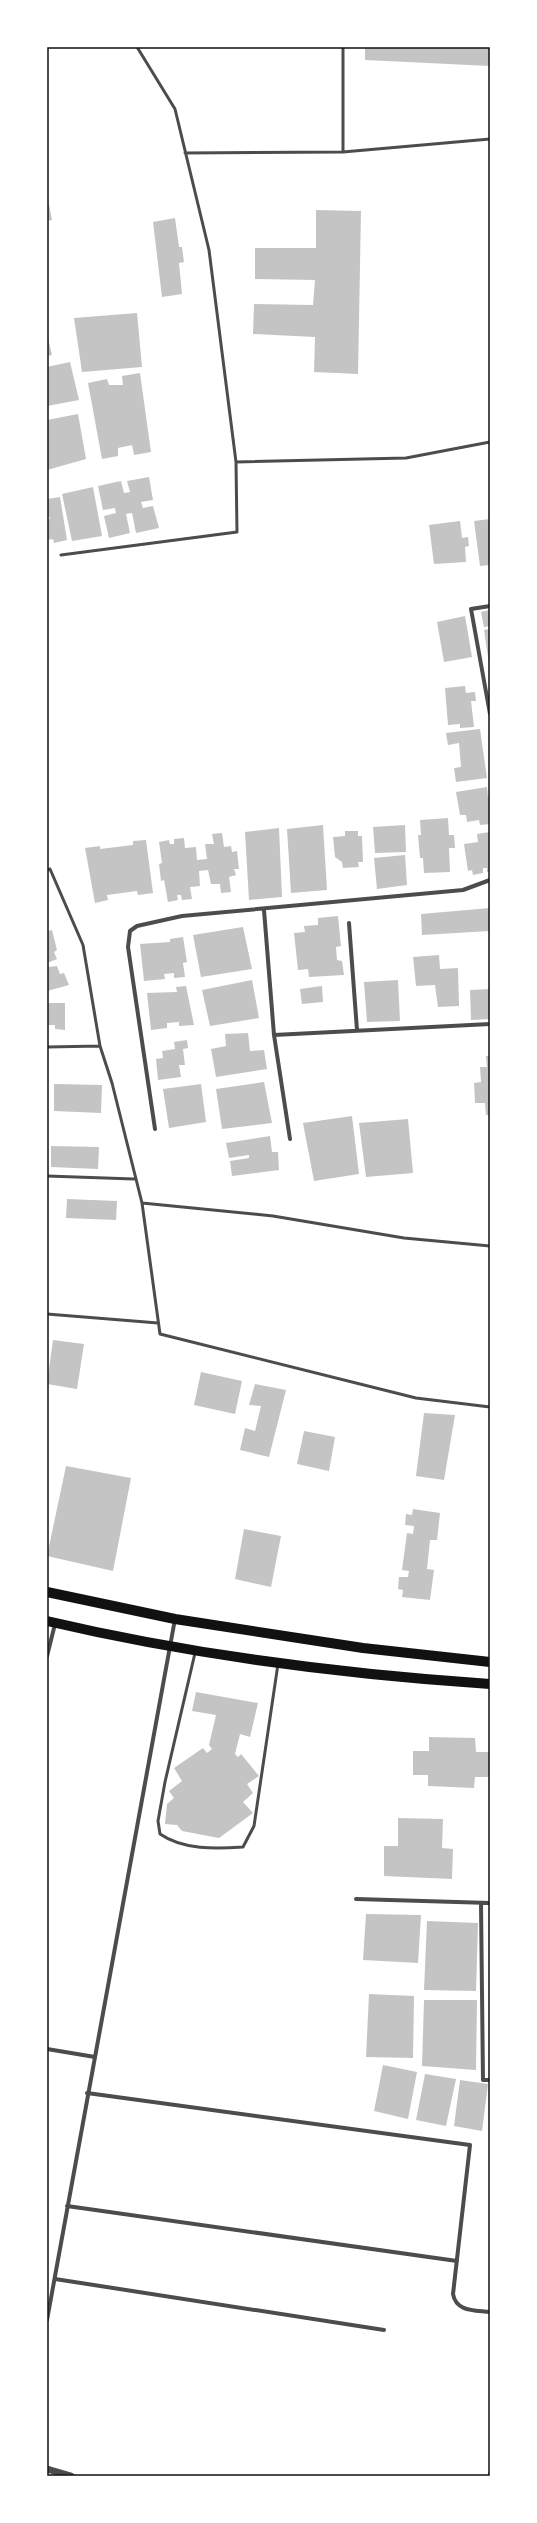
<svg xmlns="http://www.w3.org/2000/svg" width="537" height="2523" font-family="'PT Sans Narrow',sans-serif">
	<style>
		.building { fill: #c4c4c4 }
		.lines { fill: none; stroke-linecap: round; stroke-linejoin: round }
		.service { stroke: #4c4c4c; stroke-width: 3 }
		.minor { stroke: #4c4c4c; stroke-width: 4 }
		.tertiary { stroke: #4c4c4c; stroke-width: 7 }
		.primary { stroke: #111; stroke-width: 10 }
		.neatline { fill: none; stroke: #111; stroke-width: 1.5 }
	</style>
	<rect width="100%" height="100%" fill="#fff"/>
	<!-- building -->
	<path class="building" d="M365 47H490V66L365 60Z
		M47 194 52 220 47 221Z
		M316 210 361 211 358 374 314 372 315 337 253 334 254 304 313 305 315 280 255 279V248H316Z
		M175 218 179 247H182L184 262 179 263 182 294 162 297 153 222Z
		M137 313 142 367 82 372 74 318Z
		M47 334 52 355 47 356Z
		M70 362 79 400 47 406V367Z
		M140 373 151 452 134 455 132 445 118 448V456L102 459 88 383 107 379 109 385H123L122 376Z
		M78 414 86 459 47 470V420Z
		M149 477 153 500 141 502 143 508 153 506 159 528 136 533 132 513 126 514 130 533 109 538 104 516 116 513 115 508 103 510 98 486 121 481 124 493 130 492 127 481Z
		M93 487 102 536 72 541 62 494Z
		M60 497 67 540 54 543 53 539 47 540V520L50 519 47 513V499Z
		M490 519V565L480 566 474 521Z
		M460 521 462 538 468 537 469 546 465 547 466 562 434 564 429 525Z
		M490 610V626L484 627 481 612Z
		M465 616 472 657 444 662 437 622Z
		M490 629V664H489L484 630Z
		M465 686 466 693 475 692 476 701H471L474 727 460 728V724L448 725 445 688Z
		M480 729 487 778 456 782 454 768 461 767 459 743 448 745 446 733Z
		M487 787 488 797H490V824L480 825 479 820 467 822 466 815H460L456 792Z
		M448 818 449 835H454L455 848H449L450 872 424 873 423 858H420L418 835H421L420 820Z
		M323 825 327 890 291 893 287 829Z
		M405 825 406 852 375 853 373 827Z
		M279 828 282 897 249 900 245 832Z
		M345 831H358V836H362L363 862H358L359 867 343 868 342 862 335 857 333 837 345 836Z
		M490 832V872H487V868H483V873L473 875 472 870 468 871 464 844 478 842 477 834Z
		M222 833 224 847 231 846 232 852 237 851 239 869H234L236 875 229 877 231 892 221 893 220 884H211L208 870 199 871 200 886 190 887 192 899 182 900 181 895H177L178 900 168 902 164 880 161 881 159 864 162 863 159 842 169 840 170 844H174V839L184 838 185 848 196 847 197 860 207 859 205 844H214L212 834Z
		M146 840 153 893 138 895 137 891 107 895 108 900 95 903 85 848 100 846V849L133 845V841Z
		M405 855 407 885 377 889 374 858Z
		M490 908V931L422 935 421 914Z
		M338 916 341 946 336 947 337 960 342 961 344 975 309 977 308 969 298 970 294 933 305 932 304 926 318 925V918Z
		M243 927 252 969 201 977 193 935Z
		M52 930 57 950 54 952 57 959 47 963 49 967 57 966 60 974 64 973 69 985 47 991V931Z
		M183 937 187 962 183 963 185 977 174 978V973L164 974 165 979 144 981 140 944 170 942V939Z
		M439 955 440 969 458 968 459 1006 438 1007 435 985 416 986 413 957Z
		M252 980 259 1018 210 1026 202 990Z
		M398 980 400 1021 367 1022 364 982Z
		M186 986 194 1025 179 1026V1022L167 1023V1028L151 1030 147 993 177 992 176 987Z
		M322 986 323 1002 302 1004 300 989Z
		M490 989V1019L471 1020 470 990Z
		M47 1003H65V1030L55 1029V1025H47Z
		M248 1033 250 1051 264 1050 267 1069 216 1077 211 1049 226 1046 225 1034Z
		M187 1040 188 1048 183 1049 185 1065H179L181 1077 158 1080 156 1059 163 1058 162 1051 175 1049 174 1042Z
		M486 1056H490V1115H486L485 1103H475L474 1083 481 1082 480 1067H487Z
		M264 1082 272 1123 222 1129 216 1089Z
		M54 1084 102 1085 101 1113 54 1111Z
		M201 1084 206 1122 169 1128 163 1089Z
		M352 1116 359 1174 314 1181 303 1123Z
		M408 1119 413 1173 366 1177 359 1123Z
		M270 1136 272 1152H278L279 1170 232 1176 230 1161 249 1158V1155L229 1158 226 1143Z
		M51 1146 99 1147 98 1169 51 1167Z
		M67 1199 117 1201 116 1220 66 1218Z
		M53 1340 84 1344 77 1389 47 1384Z
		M201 1372 242 1381 235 1414 194 1405Z
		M255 1384 286 1390 269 1457 240 1450 245 1428 255 1431 261 1406 249 1405Z
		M424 1413 455 1415 444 1480 416 1476Z
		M304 1431 335 1437 329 1471 297 1464Z
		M66 1466 131 1478 113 1571 47 1556Z
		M413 1509 440 1513 437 1540H430L427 1569 434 1570 430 1600 402 1597 403 1590 398 1589 399 1577H408L409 1571 402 1570 407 1533 413 1534 414 1526 405 1525 406 1514 412 1515Z
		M244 1529 281 1536 271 1587 235 1579Z
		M196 1692 258 1703 250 1737 240 1734 235 1754 238 1757 241 1754 259 1776 247 1784 253 1793 243 1802 253 1813 219 1838 182 1831 177 1825 165 1824 167 1804 174 1798 169 1791 182 1781 174 1768 203 1748 207 1753 212 1749 209 1745 216 1715 192 1711Z
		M429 1737 475 1738 476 1752H490V1777H475L474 1788 428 1786V1775H413V1751H429Z
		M398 1818 443 1819 442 1848 453 1849 452 1879 384 1876V1846H398Z
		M366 1914 421 1915 418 1963 363 1960Z
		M427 1921 478 1923 476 1991 424 1990Z
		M369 1994 414 1996 413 2058 366 2057Z
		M424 2000H477L476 2070 422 2066Z
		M383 2065 417 2072 408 2119 374 2111Z
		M425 2074 456 2079 446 2126 416 2120Z
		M460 2080 488 2084 482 2131 454 2126Z"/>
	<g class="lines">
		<!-- service -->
		<path class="service" d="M137 47 175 109 209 250 236 462 406 458 490 442
			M343 47V152
			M185 153 343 152 490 139
			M61 555 237 532 236 462
			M47 870 50 869 83 945 100 1046 112 1083 142 1203 160 1334 416 1398 490 1407
			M47 1047 100 1046
			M47 1176 134 1179
			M142 1203 273 1216 404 1238 490 1246
			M47 1314 158 1323
			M195 1653 165 1782 158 1821 160 1834C183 1850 216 1849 243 1847L254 1826 278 1664"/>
		<!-- minor -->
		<path class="minor" d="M490 606 471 609 490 714
			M264 910 274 1035 290 1139
			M349 923 357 1030
			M274 1035 490 1024
			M155 1129 128 947 130 931 137 926 182 916 463 890 490 880
			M47 1656 55 1624
			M356 1899 490 1903
			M481 1903 483 2080H490
			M47 2049 95 2057
			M87 2093 470 2145 453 2294C456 2312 475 2310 490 2312
			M67 2206 457 2261
			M55 2279 384 2330
			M47 2320 175 1619
			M490 2476V2474"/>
		<!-- tertiary -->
		<path class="tertiary" d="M47 2469 71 2476"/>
		<!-- primary -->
		<path class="primary" d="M47 1592 175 1619 363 1648 490 1662
			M47 1621C192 1655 341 1674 490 1684"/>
	</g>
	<!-- border -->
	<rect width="537" height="2523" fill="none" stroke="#ffffff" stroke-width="96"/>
	<rect x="48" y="48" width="441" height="2427" class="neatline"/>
</svg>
